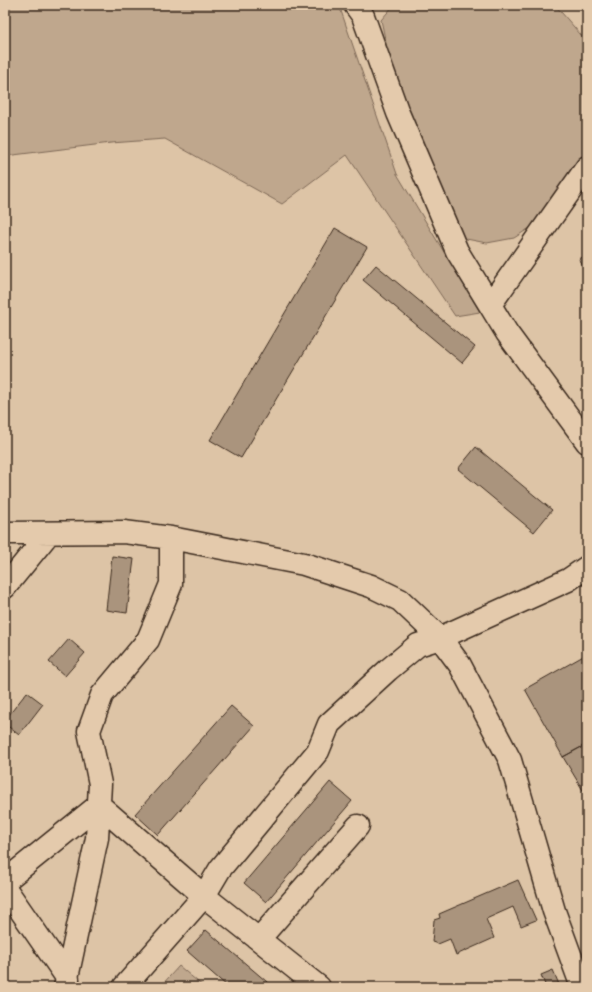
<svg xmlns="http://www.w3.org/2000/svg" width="592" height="992" font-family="'Playpen Sans',sans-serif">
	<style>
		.green { fill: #bfa78d; stroke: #7d6856 }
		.building { fill: #aa947d; stroke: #3b2a1e }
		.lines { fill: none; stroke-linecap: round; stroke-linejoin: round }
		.minor-casing { stroke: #3b2a1e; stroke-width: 25 }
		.minor { stroke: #e4caac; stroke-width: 22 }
	</style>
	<rect width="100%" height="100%" fill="#ddc4a6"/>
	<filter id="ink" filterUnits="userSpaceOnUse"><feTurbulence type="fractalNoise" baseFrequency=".025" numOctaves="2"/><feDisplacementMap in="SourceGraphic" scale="8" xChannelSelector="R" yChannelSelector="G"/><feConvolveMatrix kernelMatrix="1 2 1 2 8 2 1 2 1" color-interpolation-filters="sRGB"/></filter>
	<g filter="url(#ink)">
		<!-- green -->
		<path class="green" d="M5 5H339L397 174 480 312 455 316 347 155 282 204 165 139 111 143 5 156Z
			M394 5H555L587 42V151L547 217 514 238 487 243 461 238 394 81 381 20Z
			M179 966 204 987H160Z"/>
		<!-- building -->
		<path class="building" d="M335 228 367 247 241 458 210 440Z
			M587 255V274L579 259Z
			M376 265 475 347 462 363 363 280Z
			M476 447 552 510 534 532 458 469Z
			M112 556 134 559 127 613 106 610Z
			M69 639 85 653 65 676 49 662Z
			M587 654V744L563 757 525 689Z
			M27 692 43 704 19 735 5 724V720Z
			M231 706 254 726 158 835 135 814Z
			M587 744V797L563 757Z
			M330 782 352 801 266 902 244 883Z
			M518 880 536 920 521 926 513 907 486 919 494 938 456 955 450 939 438 944 432 942 434 920 440 918 439 914Z
			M206 930 273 987H228L187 951Z
			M553 970 560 987H546L541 975Z"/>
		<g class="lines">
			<defs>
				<path id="minor" d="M355 5 363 16 398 113 457 251 507 333 587 442
					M490 305 587 167
					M5 533 124 532 171 538 304 564 371 586 400 600 440 638 460 665 510 760 554 911 582 987
					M5 587 49 533
					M5 881 99 805 204 896 220 869 318 751 329 724 388 670 418 645 440 638 568 580 587 567
					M5 888 68 979
					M259 939 358 826
					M65 987 97 838 100 784 89 731 102 695 148 640 171 584V538
					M124 987 204 896 319 987"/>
			</defs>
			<!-- minor casing -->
			<use href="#minor" class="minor-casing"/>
			<!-- minor -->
			<use href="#minor" class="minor"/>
		</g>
	</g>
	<!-- margin -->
	<rect width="592" height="992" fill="none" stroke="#e4caac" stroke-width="20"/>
	<rect x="10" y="10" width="572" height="972" fill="none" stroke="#3b2a1e" stroke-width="1.5" filter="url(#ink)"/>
</svg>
